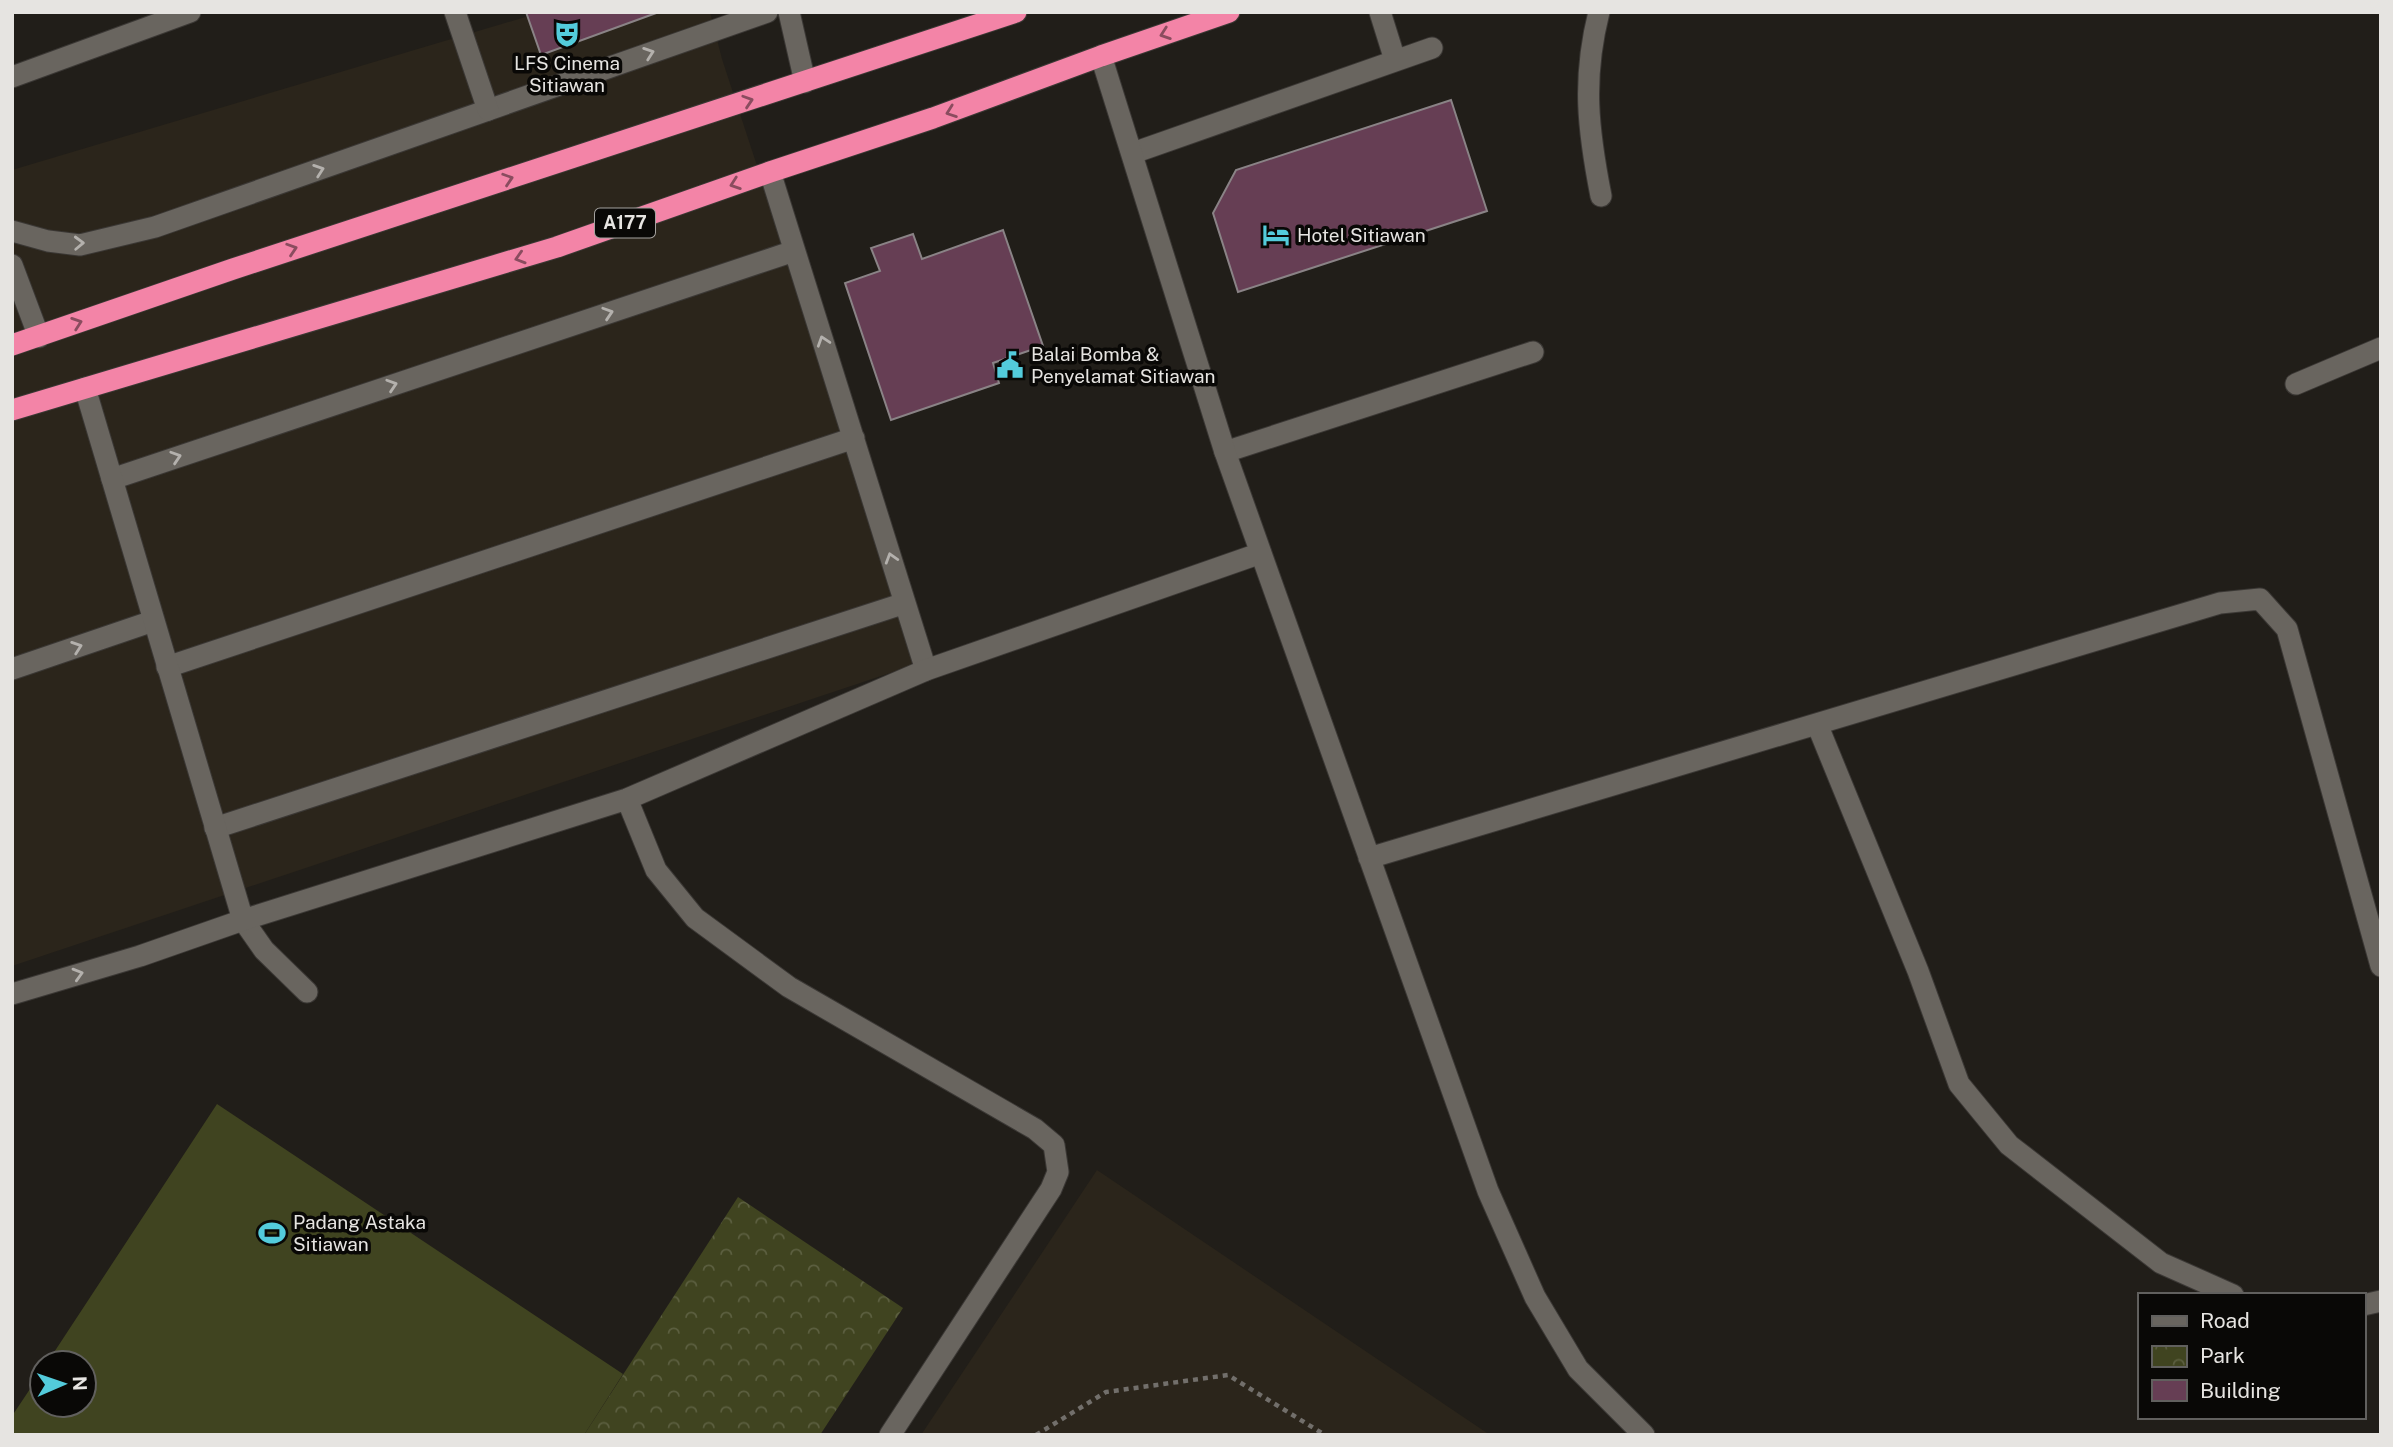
<svg xmlns="http://www.w3.org/2000/svg" width="2393" height="1447" font-family="'Public Sans',sans-serif">
	<style>
		.built { fill: #2b251b }
		.park { fill: url(#park-crowns) }
		.garden { fill: #404420 }
		.building { fill: #663e54; stroke: #8a8386; stroke-width: 2 }
		.lines { fill: none; stroke-linecap: round; stroke-linejoin: round }
		.lane-casing { stroke: #3b3835; stroke-width: 23 }
		.street-casing { stroke: #3b3835; stroke-width: 23 }
		.highway-casing { stroke: #3b3835; stroke-width: 23 }
		.path { stroke: #726f6b; stroke-width: 4.5; stroke-dasharray: 5 5; stroke-linecap: butt }
		.lane { stroke: #69655f; stroke-width: 21 }
		.street { stroke: #69655f; stroke-width: 21 }
		.highway { stroke: #f384a7; stroke-width: 21 }
		.oneway { stroke: #8a4c5f }
		.oneway2 { stroke: #b4b1ad }
		.labels { text-anchor: middle; stroke-width: 7; stroke-linejoin: round; paint-order: stroke }
		.shield { fill: #090806; stroke: #a4a29f; stroke-width: 2 }
		.shield-label { font-size: 18px; font-weight: bold; fill: #e6e4e1 }
		.poi-label { font-size: 19px; fill: #e6e4e1; stroke: #090806; text-anchor: start }
	</style>
	<defs>
		<pattern id="park-crowns" width="20" height="18" patternUnits="userSpaceOnUse" patternTransform="scale(1.75)"><rect width="20" height="18" fill="#404420"/><path d="M2 6a3 3 0 1 1 6 0M12 15a3 3 0 1 1 6 0" fill="none" stroke="#5c5f40"/></pattern>
	</defs>
	<rect width="100%" height="100%" fill="#211e19"/>
	<!-- built -->
	<path class="built" d="M542 12H710L722 59 920 663 12 966V170Z
		M1097 1170 1490 1435H921Z"/>
	<!-- park -->
	<path class="park" d="M738 1197 903 1308 820 1435H584Z"/>
	<!-- garden -->
	<path class="garden" d="M217 1104 623 1374 584 1435H12V1416L42 1371V1405H84V1363H47Z"/>
	<!-- building -->
	<path class="building" d="M526 12H659L541 55Z
		M1451 100 1487 211 1238 292 1213 213 1236 170Z
		M1003 230 1043 346 993 363 999 383 891 420 845 283 880 271 871 248 913 234 922 259Z"/>
	<g class="lines">
		<defs>
			<path id="lane" d="M1380 12 1395 60
				M1599 12C1582 79 1588 130 1601 196
				M12 77 190 12
				M1133 153 1432 48
				M770 172 926 670
				M12 231 48 241 80 245 155 227 767 12
				M1225 452 1533 352
				M112 479 794 251
				M167 667 854 438
				M12 669 153 621
				M215 828 905 603
				M243 920 264 950 307 992"/>
			<path id="street" d="M455 12 488 110
				M789 12 805 82
				M1101 56 1225 452 1488 1191 1535 1297 1578 1369 1644 1435
				M12 265 39 337
				M2296 384 2381 348
				M85 388 243 920
				M1817 724 1918 971 1959 1084 2009 1145 2161 1263 2233 1295
				M627 799 656 870 695 918 789 987 1035 1129 1054 1145 1058 1172 1051 1189 890 1435
				M1369 858 2220 603 2260 599 2287 629 2381 966
				M12 994 140 956 243 920 627 799 926 670 1261 553
				M2363 1305 2381 1301"/>
			<path id="highway" d="M12 345 233 269 1016 12
				M12 410 557 247 770 172 933 118 1101 56 1229 12"/>
		</defs>
		<!-- lane casing -->
		<use href="#lane" class="lane-casing"/>
		<!-- street casing -->
		<use href="#street" class="street-casing"/>
		<!-- highway casing -->
		<use href="#highway" class="highway-casing"/>
		<!-- path -->
		<path class="path" d="M1036 1435 1106 1392 1228 1375 1325 1435"/>
		<!-- lane -->
		<use href="#lane" class="lane"/>
		<!-- street -->
		<use href="#street" class="street"/>
		<!-- highway -->
		<use href="#highway" class="highway"/>
	</g>
	<!-- one-way arrows -->
	<defs><path id="oneway-chevron" d="M-2-3.5L2.5 0L-2 3.5" fill="none" stroke-width="1.6" stroke-linecap="round" stroke-linejoin="round" transform="scale(1.75)"/></defs>
	<g class="oneway">
		<use href="#oneway-chevron" transform="translate(1165 34) rotate(161)"/>
		<use href="#oneway-chevron" transform="translate(748 101) rotate(-18)"/>
		<use href="#oneway-chevron" transform="translate(951 112) rotate(160)"/>
		<use href="#oneway-chevron" transform="translate(508 179) rotate(-18)"/>
		<use href="#oneway-chevron" transform="translate(735 184) rotate(161)"/>
		<use href="#oneway-chevron" transform="translate(292 249) rotate(-18)"/>
		<use href="#oneway-chevron" transform="translate(520 258) rotate(163)"/>
		<use href="#oneway-chevron" transform="translate(77 323) rotate(-19)"/>
	</g>
	<g class="oneway2">
		<use href="#oneway-chevron" transform="translate(649 53) rotate(-19)"/>
		<use href="#oneway-chevron" transform="translate(319 170) rotate(-19)"/>
		<use href="#oneway-chevron" transform="translate(79 243) rotate(-2)"/>
		<use href="#oneway-chevron" transform="translate(608 313) rotate(-18)"/>
		<use href="#oneway-chevron" transform="translate(823 341) rotate(-108)"/>
		<use href="#oneway-chevron" transform="translate(392 385) rotate(-18)"/>
		<use href="#oneway-chevron" transform="translate(176 457) rotate(-18)"/>
		<use href="#oneway-chevron" transform="translate(891 558) rotate(-107)"/>
		<use href="#oneway-chevron" transform="translate(77 647) rotate(-19)"/>
		<use href="#oneway-chevron" transform="translate(78 974) rotate(-16)"/>
	</g>
	<!-- icons -->
	<defs>
		<symbol id="theatre-bare" viewBox="-9 -9 18 18"><path d="M-5-5.5Q0-4 5-5.5V0Q5 5 0 6Q-5 5-5 0ZM-3.3-2.5H-1v1.5H-3.3ZM1-2.5H3.3v1.5H1ZM-2.8 1Q0 5.5 2.8 1Z" fill="#53cbdb" stroke="#090806" stroke-width="2.5" paint-order="stroke"/></symbol>
		<symbol id="hotel-bare" viewBox="-9 -9 18 18"><path d="M-6-4.5h1.5V1H6V5H4.5V3h-9V5H-6ZM-4 0a1.8 1.8 0 1 1 3.6 0ZM.5 0V-2.5h3Q6-2.5 6 0Z" fill="#53cbdb" stroke="#090806" stroke-width="2.5" paint-order="stroke"/></symbol>
		<symbol id="civic-bare" viewBox="-9 -9 18 18"><path d="M-.6-6.5H3V-4.5H.6V-3L4-1V1h2V6H-6V1h2V-1L-.6-3ZM-1.2 2.5V6h2.4V2.5Z" fill="#53cbdb" stroke="#090806" stroke-width="2.5" paint-order="stroke"/></symbol>
		<symbol id="stadium-bare" viewBox="-9 -9 18 18"><path d="M0-5a6.5 5 0 1 0 0 10a6.5 5 0 1 0 0-10ZM-3.5-1.8h7v3.6h-7Z" fill="#53cbdb" stroke="#090806" stroke-width="2.5" paint-order="stroke"/></symbol>
	</defs>
	<g fill-rule="evenodd">
		<use href="#theatre-bare" x="548" y="15" width="38" height="38"/>
		<use href="#hotel-bare" x="1257" y="216" width="38" height="38"/>
		<use href="#civic-bare" x="991" y="346" width="38" height="38"/>
		<use href="#stadium-bare" x="253" y="1214" width="38" height="38"/>
	</g>
	<g class="labels">
		<!-- shield labels -->
		<rect class="shield" x="595" y="208.5" width="60" height="29" rx="5"/>
		<g class="shield-label">
			<text x="625" y="229">A177</text>
		</g>
		<!-- poi labels -->
		<g class="poi-label">
			<text x="567" y="70" text-anchor="middle">LFS Cinema<tspan x="567" dy="22">Sitiawan</tspan></text>
			<text x="1297" y="242">Hotel Sitiawan</text>
			<text x="1031" y="361">Balai Bomba &amp;<tspan x="1031" dy="22">Penyelamat Sitiawan</tspan></text>
			<text x="293" y="1229">Padang Astaka<tspan x="293" dy="22">Sitiawan</tspan></text>
		</g>
	</g>
	<!-- border -->
	<rect width="2393" height="1447" fill="none" stroke="#e6e4e1" stroke-width="28"/>
	<!-- legend -->
	<rect x="2138" y="1293" width="228" height="126" fill="#090806" stroke="#61605e" stroke-width="2"/>
	<rect x="2152" y="1316" width="35" height="10" fill="#69655f" stroke="#61605e" stroke-width="2"/>
	<text x="2200" y="1328" font-size="21" fill="#e6e4e1">Road</text>
	<rect x="2152" y="1346" width="35" height="21" fill="url(#park-crowns)" stroke="#61605e" stroke-width="2"/>
	<text x="2200" y="1363" font-size="21" fill="#e6e4e1">Park</text>
	<rect x="2152" y="1380" width="35" height="21" fill="#663e54" stroke="#61605e" stroke-width="2"/>
	<text x="2200" y="1398" font-size="21" fill="#e6e4e1">Building</text>
	<!-- north arrow -->
	<g transform="translate(63 1384) rotate(88)"><circle r="33" fill="#090806" stroke="#61605e" stroke-width="2"/>
	<path d="M0-5L12 26L0 18L-12 26Z" fill="#53cbdb"/>
	<text y="-10" font-size="19" font-weight="bold" text-anchor="middle" fill="#e6e4e1">N</text>
	</g>
</svg>
